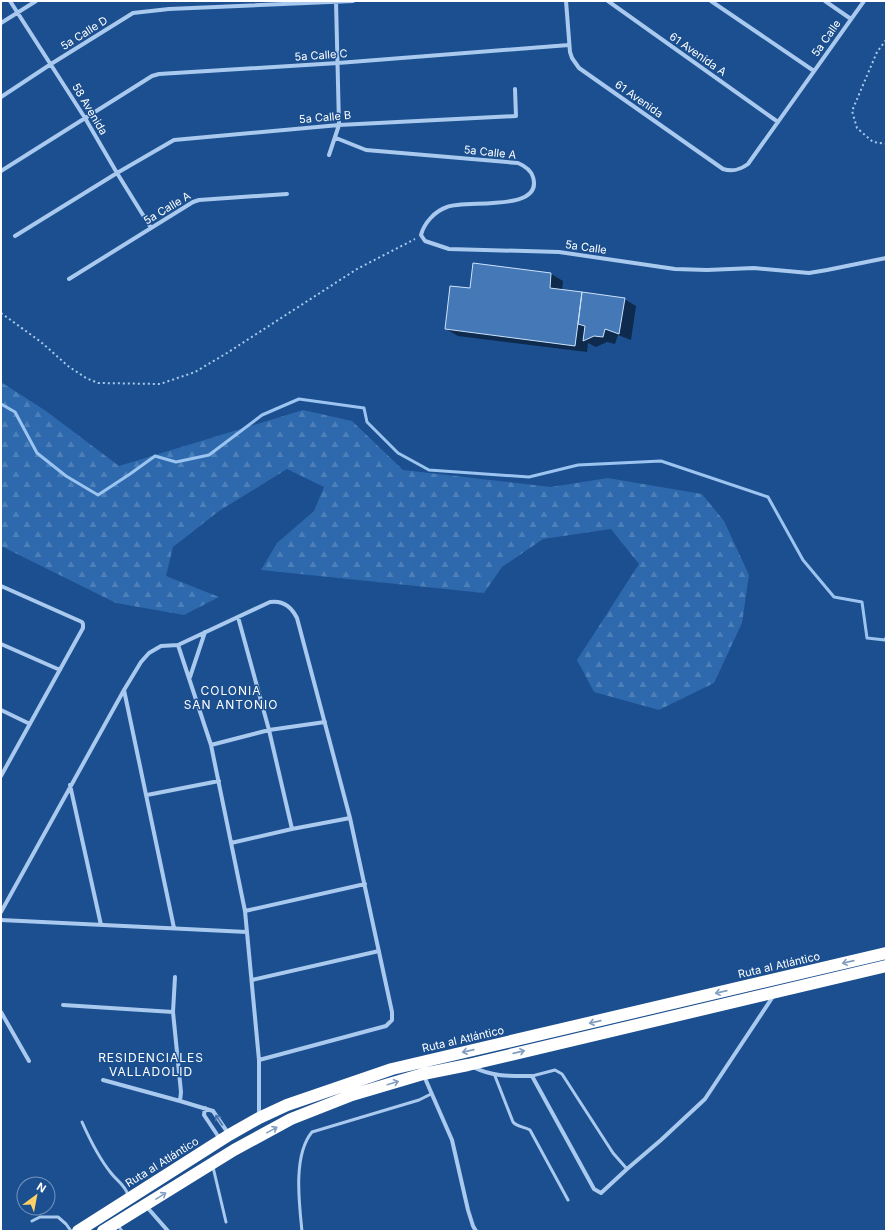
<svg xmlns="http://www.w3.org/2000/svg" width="887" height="1232" font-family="Inter,sans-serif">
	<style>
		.forest { fill: url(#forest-firs) }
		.shadow { fill: #0007 }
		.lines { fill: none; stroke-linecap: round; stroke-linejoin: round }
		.stream { stroke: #9cc4f0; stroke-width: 3 }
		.building { fill: #4478b7; stroke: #cfe3fa }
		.path { stroke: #a9c9ee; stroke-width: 2; stroke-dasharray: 2 3; stroke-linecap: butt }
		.lane { stroke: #a9c9ee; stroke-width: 3 }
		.street { stroke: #a9c9ee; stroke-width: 4 }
		.highway { stroke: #fff; stroke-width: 12 }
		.oneway { stroke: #829ec1 }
		.oneway2 { stroke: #4674ac }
		.labels { text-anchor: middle; stroke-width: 3; stroke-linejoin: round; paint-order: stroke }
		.street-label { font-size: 11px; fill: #fff; stroke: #1b4f8f }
		.neighbourhood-label { font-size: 12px; letter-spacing: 1px; fill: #fff; stroke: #1b4f8f }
	</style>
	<defs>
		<pattern id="forest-firs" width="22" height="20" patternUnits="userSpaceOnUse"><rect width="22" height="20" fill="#2e69ad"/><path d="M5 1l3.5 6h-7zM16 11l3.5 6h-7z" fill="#4d80b9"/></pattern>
	</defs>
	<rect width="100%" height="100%" fill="#1b4f8f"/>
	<!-- forest -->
	<path class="forest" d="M1 382 46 411 119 466 303 410 352 421 403 470 551 487 608 478 702 494 724 521 749 575 742 623 714 683 659 710 594 692 577 660 639 564 611 529 543 539 502 567 484 593 261 570 277 543 314 511 324 487 287 469 219 511 173 547 166 576 219 597 184 615 116 603 1 546Z"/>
	<!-- shadow -->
	<path class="shadow" d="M473 264 551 274 563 281 562 290 624 299 636 306 631 340 618 335 615 344 607 342 596 347 588 343 587 352 458 336 446 329 470 289Z"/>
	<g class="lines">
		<!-- stream -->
		<path class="stream" d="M1 404 15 412 37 453 66 476 98 495 130 474 155 456 176 462 209 455 262 415 299 399 364 408 367 422 398 453 429 470 529 477 578 465 661 461 768 497 803 560 834 597 862 602 867 638 885 640 886 638"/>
	</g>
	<!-- building -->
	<path class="building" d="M473 263 551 273 550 288 582 292 575 346 445 329 450 286 470 288Z
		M582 292 625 298 619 334 605 329 603 337 594 336 583 341 585 326 578 324Z"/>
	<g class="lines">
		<!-- path -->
		<path class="path" d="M886 40 877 52 852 111 857 128 873 142 886 144
			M1 313 41 342 68 366 86 378 98 383 160 384 195 372 227 353 357 269 415 239"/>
		<!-- lane -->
		<path class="lane" d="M495 1076 513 1122C517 1127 525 1127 530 1130L568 1200
			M532 1076 555 1070 562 1074 613 1153 627 1169
			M82 1122C90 1140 98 1157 111 1173 117 1181 125 1185 128 1195
			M213 1167 226 1222
			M32 1221 40 1217H58L66 1224 71 1231
			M117 1224 122 1231
			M302 1231C299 1202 293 1155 312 1132L419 1100 431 1094"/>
		<!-- street -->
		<path class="street" d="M10 1 85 118 117 173 151 228
			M566 1 570 52 572 58 579 68 723 169C733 172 740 170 748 164L864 1
			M608 1 778 122
			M711 1 814 71
			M825 1 851 19
			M1 23 36 1
			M1 97 51 64 133 13 169 9 353 1
			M336 138 366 150 518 163C525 166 531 170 533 177 544 213 465 199 447 207 435 211 424 223 421 235L425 241 449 249 559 252 675 269 707 270 754 268 809 273 827 270 886 258
			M329 155 339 125 336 1
			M1 171 152 76 159 74 338 63 569 45
			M15 236 117 173 174 140 339 125 516 116 515 89
			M69 279 193 202 199 200 287 194
			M1 586 82 622 83 624V628L1 776
			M238 617 269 730 292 829
			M1 644 60 670
			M178 645 211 745 245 911 259 1060V1117
			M190 677 205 632
			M124 690 174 928
			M1 710 30 724
			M211 745 269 730 325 722
			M70 785 101 925
			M147 795 219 781
			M231 843 292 829 350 818
			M245 911 365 884
			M1 912 124 690 141 662 149 653 161 646 178 645 270 602C283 600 291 606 297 618L350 818 392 1012V1020L386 1026 259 1060
			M1 920 247 932
			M175 977 173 1012 181 1092 180 1101 213 1111 228 1133
			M252 980 379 951
			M63 1005 173 1012
			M1 1012 29 1061
			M473 1067C493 1077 510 1076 532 1076L594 1189 601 1193 627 1169 661 1140 705 1099 774 995
			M424 1076 452 1140 468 1210 473 1226 476 1231
			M103 1080 180 1101
			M205 1108 204 1115 220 1139
			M146 1206 168 1231"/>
		<!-- highway -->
		<path class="highway" d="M78 1231 229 1135 259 1118 287 1105 392 1069 886 953
			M103 1231 234 1150 291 1119 352 1095 423 1074 468 1065 886 966"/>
	</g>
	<!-- one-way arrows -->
	<defs><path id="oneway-shaft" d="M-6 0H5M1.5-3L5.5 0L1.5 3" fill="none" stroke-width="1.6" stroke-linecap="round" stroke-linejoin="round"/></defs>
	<g class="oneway">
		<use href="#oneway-shaft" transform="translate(848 962) rotate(167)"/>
		<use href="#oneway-shaft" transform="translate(721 992) rotate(167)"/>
		<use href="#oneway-shaft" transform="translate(595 1022) rotate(167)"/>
		<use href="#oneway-shaft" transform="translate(468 1051) rotate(167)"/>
		<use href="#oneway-shaft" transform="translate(519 1052) rotate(-13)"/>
		<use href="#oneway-shaft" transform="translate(393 1083) rotate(-17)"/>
		<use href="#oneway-shaft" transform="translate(272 1130) rotate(-29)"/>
		<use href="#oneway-shaft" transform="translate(161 1196) rotate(-32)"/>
	</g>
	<use class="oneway2" href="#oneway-shaft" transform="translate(219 1120) rotate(-124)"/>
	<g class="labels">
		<!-- street labels -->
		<g class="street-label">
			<text transform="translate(84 33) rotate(-32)" y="4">5a Calle D</text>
			<text transform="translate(826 38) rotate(-55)" y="4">5a Calle</text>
			<text transform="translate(698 54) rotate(35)" y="4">61 Avenida A</text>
			<text transform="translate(321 55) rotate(-4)" y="4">5a Calle C</text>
			<text transform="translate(639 99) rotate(35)" y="4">61 Avenida</text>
			<text transform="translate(90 109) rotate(59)" y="4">58 Avenida</text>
			<text transform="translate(325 117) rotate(-5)" y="4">5a Calle B</text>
			<text transform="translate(490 152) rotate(6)" y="4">5a Calle A</text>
			<text transform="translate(167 208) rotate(-31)" y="4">5a Calle A</text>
			<text transform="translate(586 247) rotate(8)" y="4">5a Calle</text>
			<text transform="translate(779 965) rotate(-13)" y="4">Ruta al Atlántico</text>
			<text transform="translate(463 1039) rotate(-13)" y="4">Ruta al Atlántico</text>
			<text transform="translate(162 1162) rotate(-32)" y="4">Ruta al Atlántico</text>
		</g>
		<!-- neighbourhood labels -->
		<g class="neighbourhood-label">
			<text x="231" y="695">COLONIA<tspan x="231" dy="14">SAN ANTONIO</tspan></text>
			<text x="151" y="1062">RESIDENCIALES<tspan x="151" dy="14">VALLADOLID</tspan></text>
		</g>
	</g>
	<!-- border -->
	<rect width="887" height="1232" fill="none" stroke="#ffffff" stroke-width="4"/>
	<!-- north arrow -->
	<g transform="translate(36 1196) rotate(32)"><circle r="19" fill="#1b4f8f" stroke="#7695bc"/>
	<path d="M0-3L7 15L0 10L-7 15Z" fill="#ffd166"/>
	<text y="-6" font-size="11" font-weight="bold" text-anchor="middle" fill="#ffffff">N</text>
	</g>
</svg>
